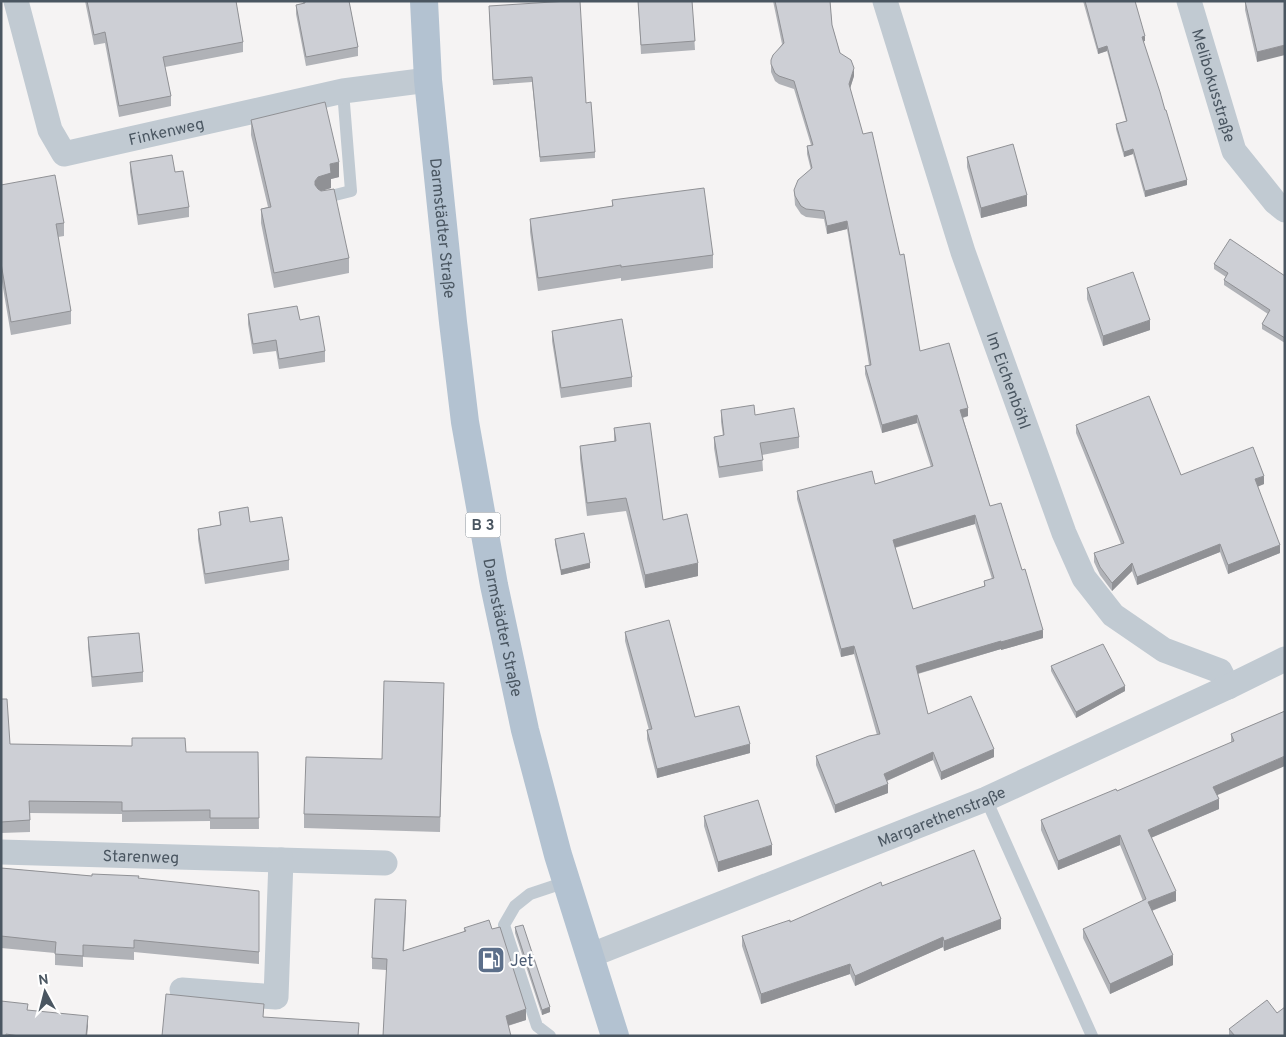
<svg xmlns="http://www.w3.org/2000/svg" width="1286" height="1037" font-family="Overpass,sans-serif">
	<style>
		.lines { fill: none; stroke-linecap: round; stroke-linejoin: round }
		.service { stroke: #c1cad2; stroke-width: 12 }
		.minor { stroke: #c1cad2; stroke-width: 25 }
		.primary { stroke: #b3c2d1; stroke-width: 28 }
		.wall { fill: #b0b2b7; fill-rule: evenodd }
		.shaded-wall { fill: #909195 }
		.building { fill: #cdcfd5; stroke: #909195; fill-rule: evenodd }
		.labels { text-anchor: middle; stroke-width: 4.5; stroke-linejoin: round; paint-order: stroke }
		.shield { fill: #fff; stroke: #808990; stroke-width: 1 }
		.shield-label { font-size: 15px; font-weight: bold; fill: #4a5661 }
		.street-label { font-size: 16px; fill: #4a5661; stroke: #fff }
		.service-label { font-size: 16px; fill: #4e5e75; stroke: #fff; text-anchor: start }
	</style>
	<rect width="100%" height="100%" fill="#f5f3f3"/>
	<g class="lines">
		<!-- service -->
		<path class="service" d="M323 198 351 191 343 91
			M986 799 1092 1036
			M550 1036 537 1026 504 925 515 906 530 894 566 882"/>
		<!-- minor -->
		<g class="minor">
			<path id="s1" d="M16 1 50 130 64 154 343 91 428 80"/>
			<path id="s2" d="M885 1 963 252 1064 533 1084 578 1113 615 1164 650 1220 671 1228 687"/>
			<path id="s3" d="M1189 1 1234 151 1275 202 1285 210"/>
			<path id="s4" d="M1 852 385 863"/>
			<path id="s5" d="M589 956 986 799 1228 687 1285 659"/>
			<path d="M182 990 276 997 281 860"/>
		</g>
		<!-- primary -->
		<path class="primary" id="s6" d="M424 1 428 80 453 322 465 422 494 585 525 730 558 855 615 1036"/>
	</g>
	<!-- wall -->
	<path class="wall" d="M85 1H236L243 42V52L165 67 171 96V106L119 117 105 43 94 45Z
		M303 1H349L358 47V56L306 66 296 14V5L303 4Z
		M638 1H692L695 50 641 54Z
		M773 1H830L832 25 840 53 854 76 850 88 920 351 968 416 963 418 990 506 1043 638 1001 650V649L918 674 928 714 994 757 941 780 933 760 887 781 888 793 835 813 816 765V756L877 735 854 654 841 657 797 499V491L875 484 931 467 917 423 882 433 865 374V366L869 365 847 229 827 234 824 219 806 217 801 214 795 205 794 190 811 170 807 154V146L811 145 794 89 779 84 775 81 771 72V60L782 44ZM975 524 992 579 984 581V586L913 609 895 548Z
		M1083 1H1135L1145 41H1143L1165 110 1187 185 1145 197 1133 154 1124 157 1116 129V124L1126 121 1107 51 1098 54Z
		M1245 1H1285L1257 62 1245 10Z
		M489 11 586 103 595 152V158L540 162 532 82 493 85Z
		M251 120 339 177 331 179V188L321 191 349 258V273L274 288 261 223V209L268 207 251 135Z
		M967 157 1027 206 981 218 967 167Z
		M130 162 175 172 189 207V217L138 225 130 172Z
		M1 185 64 223V236L58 237 71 311V324L11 335 1 276Z
		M612 200 713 255V268L621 281V278L538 291 530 232V219L612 206Z
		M1214 264 1285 276V343L1262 329V324L1268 314 1224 285V280L1226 277 1214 269Z
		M1087 288 1150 330 1103 346 1087 299Z
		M248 314 325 351V362L279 369 276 351 253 354 248 324Z
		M552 331 632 377V387L561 398 552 341Z
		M721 410 755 415 799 437V448L762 455 763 471 719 478 714 448V437L723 436 721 422Z
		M1076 425 1181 475 1264 484 1257 486 1280 553 1228 574 1220 552 1137 585 1132 571 1112 591 1100 575 1094 562V553L1121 544 1076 433Z
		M614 428 663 520 698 576 645 588 626 511 587 516 580 459V446L614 441Z
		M219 512 250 522 289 560V570L205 584 198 539V529L220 525Z
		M555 539 590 568 561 575 555 544Z
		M625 632 695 717 750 753 657 778 647 739V730H649L625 641Z
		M88 637 143 672V682L92 687 88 647Z
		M1051 666 1125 691 1076 718 1051 671Z
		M444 697 440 832 304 828V814L382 759Z
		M1 699 10 744 186 752H258L259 829H210V821L122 822V814L30 813V832L1 833Z
		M1285 711 1217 795 1219 809 1151 838 1176 901 1152 911 1173 965 1110 994 1083 938V929L1143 901 1120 845 1058 870 1041 830V820L1117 791 1231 743V734Z
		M704 816 772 855 718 872 704 826Z
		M1 868 92 876 138 878 259 952V964L134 952V960L83 957V967L55 965V953L1 948Z
		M882 886 1001 929 944 951 943 947 855 986 850 974 761 1004 742 946V936L790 922Z
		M406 911 404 951 464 932V928L492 929 526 1020 508 1026 386 970 372 969V958Z
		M515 927 550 1012 542 1015 515 933Z
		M1277 1013 1285 1036H1229V1029Z"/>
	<!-- shaded-wall -->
	<path class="shaded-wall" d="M1145 36V41L1142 42V37Z
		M1285 45V55L1257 62V52Z
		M1107 46V51L1098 54V49Z
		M854 68V76L849 92V84Z
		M1133 149V154L1124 157V152Z
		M339 162V177L331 179V188L318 192 315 199V181L330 164Z
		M1187 180V185L1145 197V191Z
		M1027 195V206L981 218V208Z
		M847 221V229L827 234V226Z
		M1150 320V330L1103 346V336Z
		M968 408V416L960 418V410Z
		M917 415V423L882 433V425Z
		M1264 476V484L1255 488V479Z
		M975 515V524L893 548V540Z
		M1220 544V552L1137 585V577Z
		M1280 545V553L1228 574V565Z
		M590 563V568L561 575V570Z
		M698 563V576L645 588V575Z
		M1132 563V571L1112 591V583Z
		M1043 630V638L1001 650V642Z
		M1001 641V649L916 674V666Z
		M854 646V654L841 657V649Z
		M1125 686V691L1076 718V712Z
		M750 744V753L657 778V769Z
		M994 749V757L941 780V772Z
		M933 752V760L884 782V774Z
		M1285 756V766L1213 797V787Z
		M888 784V793L835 813V805Z
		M1219 799V809L1148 839V830Z
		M1120 835V845L1058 870V861Z
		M772 845V855L718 872V862Z
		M1176 891V901L1148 912V902Z
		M1001 919V929L944 951V941Z
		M943 937V947L855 986V976Z
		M1173 955V965L1110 994V984Z
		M850 964V974L761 1004V994Z
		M550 1007V1012L542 1015V1010Z
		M526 1009V1020L506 1026V1016Z
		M88 1016V1026L87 1036H86Z"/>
	<!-- building -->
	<path class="building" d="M87 1H236L243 42 163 57 171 96 119 106 105 32 94 35Z
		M305 1H349L358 47 306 57 296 5 305 3Z
		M568 1H580L586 103 591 102 595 152 540 157 532 77 493 80 489 6Z
		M638 1H692L695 41 641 45Z
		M775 1H830L832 25 840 53 851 60 854 68 849 84 863 134 872 132 900 255 904 254 920 351 949 343 968 408 960 410 990 506 1001 503 1022 570 1025 569 1043 630 1001 642V641L916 666 928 714 971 696 994 749 941 772 933 752 884 774 888 784 835 805 816 756 869 736 880 734 854 646 841 649 797 491 872 471 875 484 933 466 917 415 882 425 865 366 871 365 847 221 827 226 824 211 806 209 801 206 795 196 794 190 798 180 812 168 807 146 813 145 794 81 779 76 775 73 771 64V60L773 55 784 43ZM975 515 994 578 984 581 985 586 913 609 893 540Z
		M1085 1H1135L1145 36 1142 37 1160 92 1165 110H1166L1187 180 1145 191 1133 149 1124 152 1116 124 1127 121 1107 46 1098 49Z
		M1245 1H1285V45L1257 52Z
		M325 102 339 162 330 164 331 173 318 177 315 181V185L318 189 321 191 334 189 349 258 274 273 261 209 271 207 251 120Z
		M1013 144 1027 195 981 208 967 157Z
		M172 155 175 172 183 171 189 207 138 215 130 162Z
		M55 175 64 223 56 224 71 311 11 322 1 263V185Z
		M704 188 713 255 621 267V265L538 278 530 219 613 206 612 200Z
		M1230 239 1285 276V338L1262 324 1270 310 1224 280 1228 273 1214 264Z
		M1133 272 1150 320 1103 336 1087 288Z
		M297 306 300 320 319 316 325 351 279 359 276 340 253 344 248 314Z
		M622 319 632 377 561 388 552 331Z
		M1149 396 1181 475 1253 447 1264 476 1255 479 1280 545 1228 565 1220 544 1137 577 1132 563 1112 583 1100 567 1094 553 1124 543 1076 425Z
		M754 405 755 415 794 408 799 437 760 443 763 460 719 467 714 437 724 435 721 410Z
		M650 423 663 520 687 514 698 563 645 575 626 498 587 503 580 446 616 441 614 428Z
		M248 507 250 522 282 517 289 560 205 574 198 529 221 525 219 512Z
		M584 533 590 563 561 570 555 539Z
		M669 620 695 717 739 706 750 744 657 769 647 730 652 729 625 632Z
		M139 633 143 672 92 677 88 637Z
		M1103 644 1125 686 1076 712 1051 666Z
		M384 681 444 683 440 817 304 814 306 757 382 759Z
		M1 699H7L10 744 132 746V738H185L186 752H258L259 818H210V810L122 811V802L29 801 30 820 1 822Z
		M1285 711V756L1213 787 1219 799 1148 830 1176 891 1148 902 1173 955 1110 984 1083 929 1146 899 1120 835 1058 861 1041 820 1116 789 1117 791 1234 741 1231 734Z
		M758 800 772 845 718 862 704 816Z
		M974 850 1001 919 944 941 943 937 855 976 850 964 761 994 742 936 790 920V922L881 882 882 886Z
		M1 868 92 876V874L139 876 138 878 259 891V952L134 940V948L83 945V956L55 954 56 942 1 936Z
		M375 899 406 900 403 951 466 931 464 928 489 920 492 929 500 927 526 1009 506 1016 511 1036H383L387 959 372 958Z
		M523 925 550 1007 542 1010 515 927Z
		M166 994 264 1004 263 1017 359 1023 358 1036H162Z
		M1267 1000 1277 1013 1285 1007V1036H1235L1229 1029Z
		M1 1001 28 1004 27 1010 88 1016 86 1036H19L6 1034V1036H1Z"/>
	<!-- icons -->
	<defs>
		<symbol id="fuel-square" viewBox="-11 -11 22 22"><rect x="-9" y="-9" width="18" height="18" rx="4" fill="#5c6f8a" stroke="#fff"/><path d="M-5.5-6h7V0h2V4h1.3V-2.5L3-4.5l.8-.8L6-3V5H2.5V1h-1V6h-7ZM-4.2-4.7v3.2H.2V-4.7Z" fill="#fff"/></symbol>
	</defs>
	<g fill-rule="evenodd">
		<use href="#fuel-square" x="475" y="944" width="32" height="32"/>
	</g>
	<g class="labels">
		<!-- shield labels -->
		<rect class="shield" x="465.5" y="512.5" width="35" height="25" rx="4"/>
		<g class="shield-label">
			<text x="483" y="530">B 3</text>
		</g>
		<!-- street labels -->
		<g class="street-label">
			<text dy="6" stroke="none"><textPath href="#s3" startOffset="88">Melibokusstraße</textPath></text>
			<text dy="6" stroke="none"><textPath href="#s1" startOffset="266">Finkenweg</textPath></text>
			<text dy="6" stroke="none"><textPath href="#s6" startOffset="228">Darmstädter Straße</textPath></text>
			<text dy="6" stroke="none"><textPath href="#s2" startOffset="399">Im Eichenböhl</textPath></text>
			<text dy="6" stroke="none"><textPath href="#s6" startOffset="632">Darmstädter Straße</textPath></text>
			<text dy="6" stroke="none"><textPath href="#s5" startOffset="379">Margarethenstraße</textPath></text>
			<text dy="6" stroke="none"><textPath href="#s4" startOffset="140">Starenweg</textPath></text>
		</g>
		<!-- service labels -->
		<g class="service-label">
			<text x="510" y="966">Jet</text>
		</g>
	</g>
	<!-- border -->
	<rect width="1286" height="1037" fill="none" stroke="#4a5661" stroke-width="5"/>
	<!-- north arrow -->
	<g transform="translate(45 992) rotate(353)" stroke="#ffffff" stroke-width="4" paint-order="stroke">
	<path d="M0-4L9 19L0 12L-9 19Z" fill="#4a5661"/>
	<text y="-8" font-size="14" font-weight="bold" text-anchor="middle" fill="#4a5661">N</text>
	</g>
</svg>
